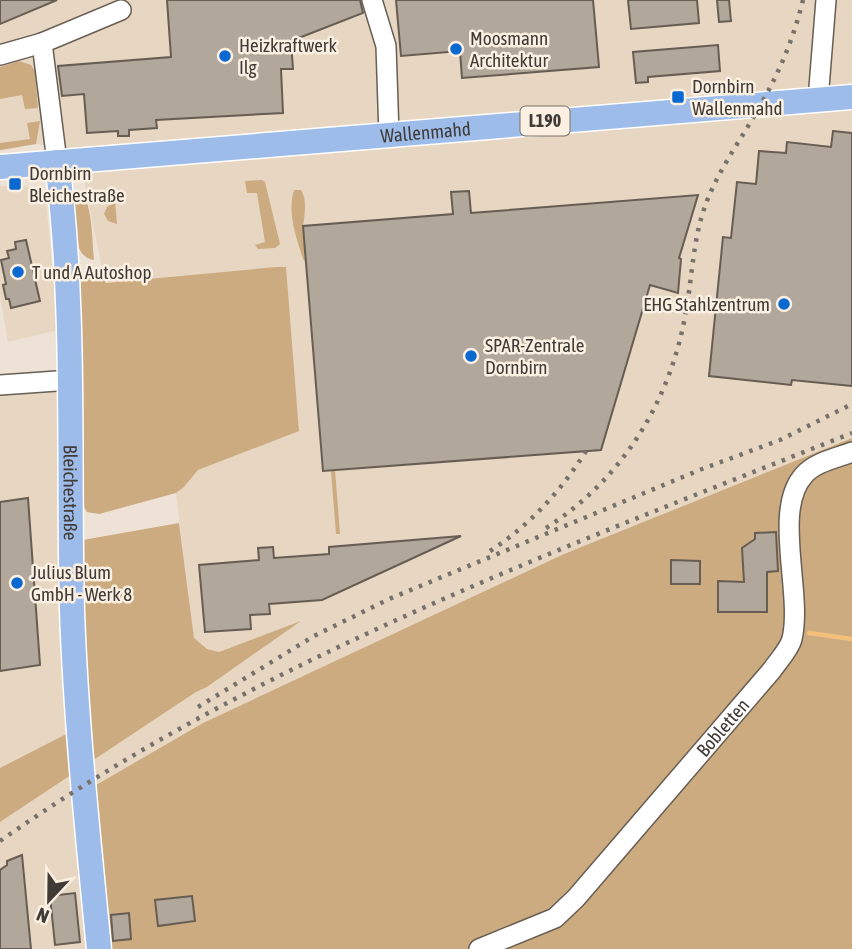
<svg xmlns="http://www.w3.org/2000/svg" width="852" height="949" font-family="'Asap Condensed',sans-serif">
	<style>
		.built { fill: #e6d6c2 }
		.green { fill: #ccab80 }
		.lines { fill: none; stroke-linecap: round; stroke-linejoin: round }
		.stream { stroke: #f3c07c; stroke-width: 4.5 }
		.building { fill: #b1a79a; stroke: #675d52; stroke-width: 2 }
		.minor-casing { stroke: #685e53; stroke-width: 22 }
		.major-casing { stroke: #fff; stroke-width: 27 }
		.minor { stroke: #fff; stroke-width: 19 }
		.major { stroke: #9dbce9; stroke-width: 24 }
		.rail { stroke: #787169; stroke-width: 4.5; stroke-dasharray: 3.5 7; stroke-linecap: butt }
		.poi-dot { fill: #0a68d1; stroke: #fbf0e2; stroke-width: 2.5 }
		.labels { text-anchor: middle; stroke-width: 5; stroke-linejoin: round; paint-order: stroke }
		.shield { fill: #fbf0e2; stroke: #78716a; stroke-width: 2 }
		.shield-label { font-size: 18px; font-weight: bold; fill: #403b36 }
		.poi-label { font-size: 19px; fill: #403b36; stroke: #fbf0e2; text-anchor: start }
		.street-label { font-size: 19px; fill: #403b36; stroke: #fbf0e2 }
	</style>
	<rect width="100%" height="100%" fill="#ede2d5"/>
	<!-- built -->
	<path class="built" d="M0 0H852V438L564 554 203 723 90 788 104 949H0V822L196 692 207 687 297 624 219 652 207 649 194 639 176 493 184 487 198 470 299 430 286 267 105 283 85 184 65 148 36 144 0 151Z
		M0 186 42 187 46 201 58 330 8 342 0 295Z
		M62 375 80 727 0 768V379Z"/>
	<!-- green -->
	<path class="green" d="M19 61 31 65 35 71 38 108 25 109 22 95 0 99V67Z
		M40 121 36 144 0 150V143L30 139 27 123Z
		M262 180 265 182 280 244 275 248 258 249 255 245 265 242 257 193H247L245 181Z
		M79 190C93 201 92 241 94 260 69 256 75 214 73 194Z
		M294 190H301C308 201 304 216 303 228 303 239 305 251 306 262L303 259C296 236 287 213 294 190Z
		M115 201 117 224 108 221 104 214 107 207Z
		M276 267H286L299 431 198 470 184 487 176 493 99 514 87 512 82 504 79 291 82 278 93 272 101 275 106 283Z
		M852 438V949H104L89 789 203 723 564 554Z
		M335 470 340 534H336L331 471Z
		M179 523 194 638 207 649 219 652 301 621 207 687 196 692 0 822V768L80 727 77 541Z"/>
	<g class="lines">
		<!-- stream -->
		<path class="stream" d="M809 633 852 639"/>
	</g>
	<!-- building -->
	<path class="building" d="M0 0H57L0 24Z
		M167 0H360L363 13 291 41 293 69H281L283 113 156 120 157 128 129 130V136H118V131L87 133 84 94 62 96 58 66 171 57Z
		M396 0H593L599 67 462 78 460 51 401 56Z
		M628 0H697L699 23 631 29Z
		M717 0H729L731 21 719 22Z
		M718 45 720 71 648 77V82L636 83 633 52Z
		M833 131 852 133V386L792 380 791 385 709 376 723 237 731 238 737 182 756 184 759 151 786 153 787 142 831 147Z
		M469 191 471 213 698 195 679 258 681 259 678 293 650 285 601 450 323 471 303 226 453 214 451 192Z
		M26 240 40 301 11 308 9 299H6L3 285 6 284 1 260 9 258 7 251 16 249 15 242Z
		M28 498 40 665 0 671V502Z
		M776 532 778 571 767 572V612H718V581L744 582 742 548 755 539V533Z
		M461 536 322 600 269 604 270 614 250 615 251 629 205 632 199 565 259 560 258 548 273 547 274 558 329 554V547Z
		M671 560 700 561V584H671Z
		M22 855 31 949H0V870L7 865V861Z
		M75 893 80 942 55 945 50 896Z
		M192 896 195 921 158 926 155 900Z
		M129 913 131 939 113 941 111 915Z"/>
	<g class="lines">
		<defs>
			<g id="minor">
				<path d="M372 0 386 46 389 135"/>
				<path d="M42 43 57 162"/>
				<path d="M0 55 42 43 121 10"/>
				<path d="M818 100 826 0"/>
				<path d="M0 385 71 380"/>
				<path id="s1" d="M479 949 555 918 576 898 772 670C778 661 789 650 792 639 803 593 772 510 804 475 815 462 837 458 852 452"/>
			</g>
			<g id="major">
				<path id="s2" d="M57 162C76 311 68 461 72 611 76 724 88 837 99 949"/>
				<path id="s3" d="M0 167 852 97"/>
			</g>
		</defs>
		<!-- minor casing -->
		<use href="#minor" class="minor-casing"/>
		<!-- major casing -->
		<use href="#major" class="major-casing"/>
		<!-- minor -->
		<use href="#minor" class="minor"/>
		<!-- major -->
		<use href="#major" class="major"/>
		<!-- rail -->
		<path class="rail" d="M546 528C623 479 671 400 686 311 693 272 693 233 709 196 723 163 744 135 761 104 780 71 794 37 803 0
			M490 551C530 525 561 491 586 451
			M198 707 314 636 389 599 702 469 780 440 852 404
			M0 841C261 658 558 550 852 433"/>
	</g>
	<!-- markers -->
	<g class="poi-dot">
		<circle cx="456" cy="49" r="7"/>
		<circle cx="225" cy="56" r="7"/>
		<rect x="671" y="90" width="14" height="14" rx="3.5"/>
		<rect x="8" y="177" width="14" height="14" rx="3.5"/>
		<circle cx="18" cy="272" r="7"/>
		<circle cx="784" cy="304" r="7"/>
		<circle cx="471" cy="356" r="7"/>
		<circle cx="17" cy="583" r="7"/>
	</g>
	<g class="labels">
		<!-- shield labels -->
		<rect class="shield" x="520.5" y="106.5" width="49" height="29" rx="5"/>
		<g class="shield-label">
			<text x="545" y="127">L190</text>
		</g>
		<!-- poi labels -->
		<g class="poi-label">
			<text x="470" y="45">Moosmann<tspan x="470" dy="22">Architektur</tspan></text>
			<text x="239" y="52">Heizkraftwerk<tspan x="239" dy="22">Ilg</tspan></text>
			<text x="692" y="93">Dornbirn<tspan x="692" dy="22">Wallenmahd</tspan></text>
			<text x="29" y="180">Dornbirn<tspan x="29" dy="22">Bleichestraße</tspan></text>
			<text x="32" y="279">T und A Autoshop</text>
			<text x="770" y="311" text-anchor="end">EHG Stahlzentrum</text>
			<text x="485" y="352">SPAR-Zentrale<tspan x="485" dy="22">Dornbirn</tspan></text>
			<text x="31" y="579">Julius Blum<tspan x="31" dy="22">GmbH - Werk 8</tspan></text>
		</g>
		<!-- street labels -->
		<g class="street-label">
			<text dy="7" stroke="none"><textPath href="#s3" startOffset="427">Wallenmahd</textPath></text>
			<text dy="7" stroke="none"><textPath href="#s2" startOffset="331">Bleichestraße</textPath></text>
			<text dy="7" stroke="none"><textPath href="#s1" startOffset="336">Bobletten</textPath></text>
		</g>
	</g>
	<!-- north arrow -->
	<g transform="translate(49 900) rotate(202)" stroke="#fbf0e2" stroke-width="5" paint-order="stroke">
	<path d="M0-5L12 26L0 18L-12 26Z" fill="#403b36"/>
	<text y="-10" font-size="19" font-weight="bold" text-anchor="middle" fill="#403b36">N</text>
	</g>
</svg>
